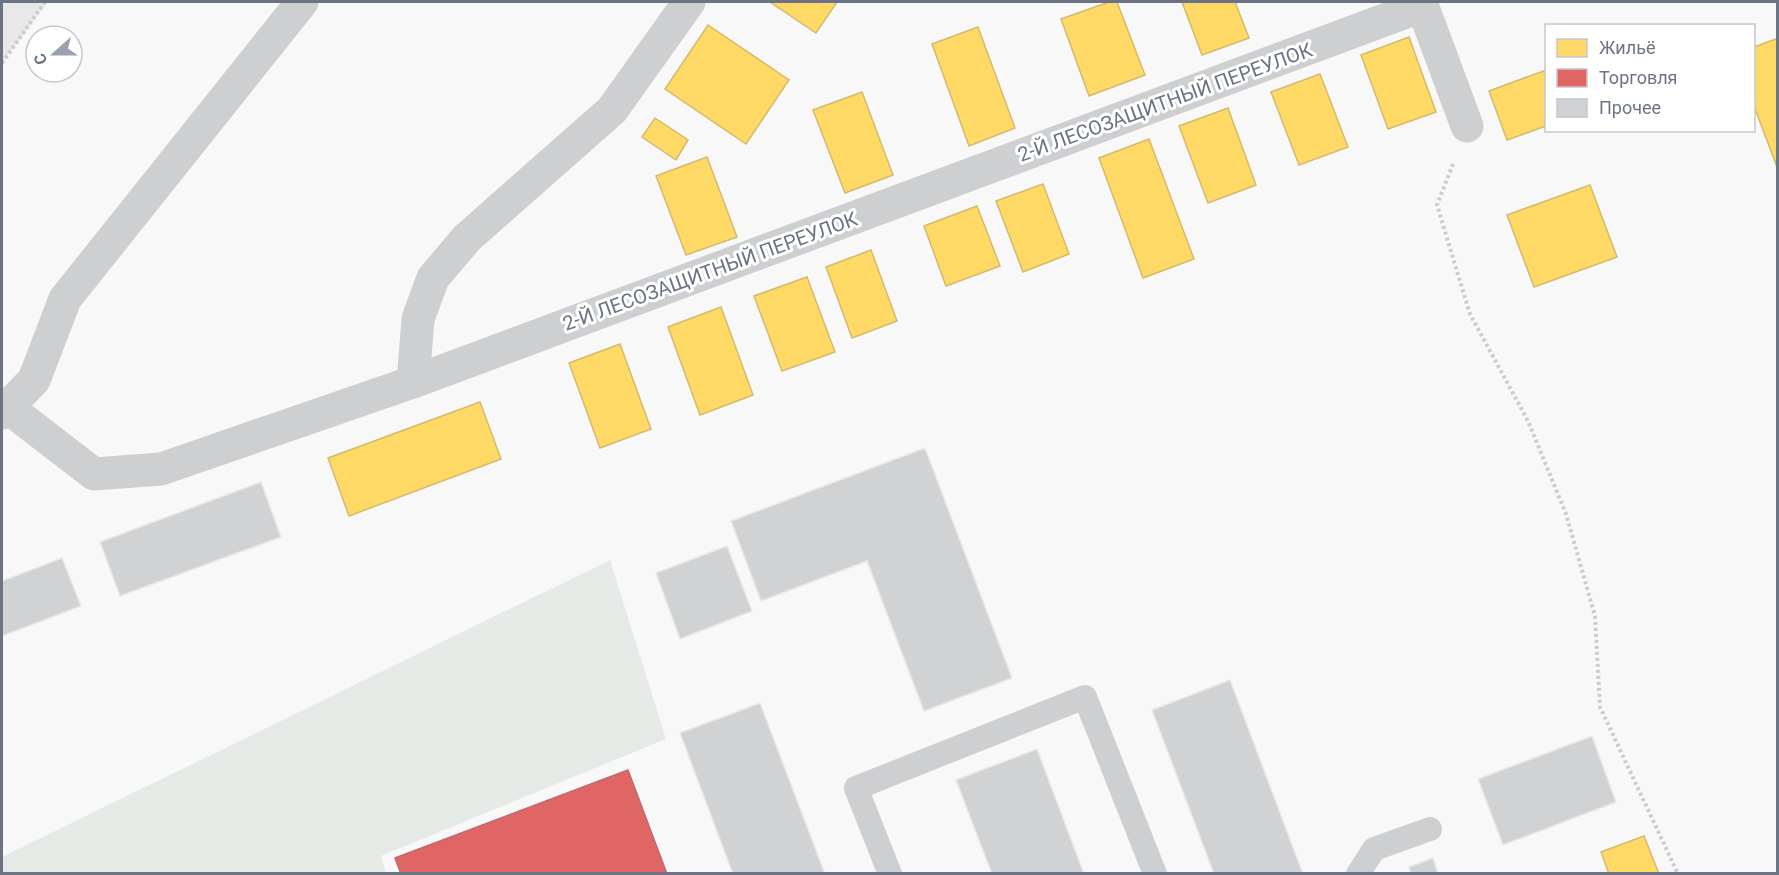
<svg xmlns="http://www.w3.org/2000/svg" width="1779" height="875" font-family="Roboto,sans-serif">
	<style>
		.built { fill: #e8e8ea }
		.green { fill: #e6eae6 }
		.homes { fill: #ffd966; stroke: #d3ba6f; stroke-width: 1.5 }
		.shops { fill: #e06666; stroke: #bd6a6f; stroke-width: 1.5 }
		.building { fill: #d1d2d3; stroke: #e8e8e8; stroke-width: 1.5 }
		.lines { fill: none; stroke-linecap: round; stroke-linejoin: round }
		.path { stroke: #ccccce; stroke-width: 4; stroke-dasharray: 3 3; stroke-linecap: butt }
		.lane { stroke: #cecfd1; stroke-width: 24 }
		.street { stroke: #cecfd1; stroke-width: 33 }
		.labels { text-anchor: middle; stroke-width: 6; stroke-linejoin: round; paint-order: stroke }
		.street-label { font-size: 20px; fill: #6b7385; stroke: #fff }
	</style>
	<rect width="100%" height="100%" fill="#f8f8f8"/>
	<!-- built -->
	<path class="built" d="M2 2H48L2 63Z"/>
	<!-- green -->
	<path class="green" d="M610 560 666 739 381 856 386 873H2V857Z"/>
	<!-- homes -->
	<path class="homes" d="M770 2H837L816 33Z
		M1109 2H1117L1145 75 1089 96 1061 19Z
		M1182 2H1235L1249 38 1202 55Z
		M708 25 789 80 746 144 665 89Z
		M978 27 1015 128 969 146 932 44Z
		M1409 37 1436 112 1388 129 1361 55Z
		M1778 38V167H1777L1754 106V47Z
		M1546 70V126L1507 140 1489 91Z
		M1320 74 1348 147 1299 165 1271 92Z
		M862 92 893 175 845 193 813 110Z
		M1228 108 1256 185 1208 203 1179 126Z
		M655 118 688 140 676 160 642 137Z
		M1149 139 1194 259 1143 278 1099 158Z
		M707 157 737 237 686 255 656 176Z
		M1043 184 1069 254 1023 272 996 201Z
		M1590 185 1617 257 1534 287 1507 215Z
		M977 206 1000 266 946 286 924 226Z
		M871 250 897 321 852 338 826 267Z
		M807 277 835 352 782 371 754 296Z
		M721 307 753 395 700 415 668 327Z
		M620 344 651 429 600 448 569 363Z
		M480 402 501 459 349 516 328 458Z
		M1644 836 1659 874H1609L1601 852Z"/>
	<!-- shops -->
	<path class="shops" d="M628 770 667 874H401L395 858Z"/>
	<!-- building -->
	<path class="building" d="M925 448 1012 678 924 711 867 561 761 601 731 521Z
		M261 482 281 537 120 596 100 542Z
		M727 546 752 611 680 639 656 573Z
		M62 558 81 606 2 636V581Z
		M1230 680 1303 874H1214L1152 710Z
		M760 703 825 874H733L680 733Z
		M1592 736 1616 802 1503 845 1478 779Z
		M1037 749 1084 874H992L956 780Z
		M1433 858 1438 874H1411L1409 867Z"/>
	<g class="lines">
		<!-- path -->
		<path class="path" d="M2 63 45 2
			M1453 164 1437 205 1470 314 1528 421 1566 514 1595 616 1600 707 1678 874"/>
		<!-- lane -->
		<path class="lane" d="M890 874 856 788 1085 697 1155 874
			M1358 874 1374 849 1430 829"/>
		<!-- street -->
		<path class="street" d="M1421 2 1467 126
			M413 382 418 319 433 278 467 238 612 110 689 2
			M7 407 94 474 161 469 413 382 1422 6
			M2 413 34 380 65 299 302 2"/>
	</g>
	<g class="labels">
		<!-- street labels -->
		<g class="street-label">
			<text transform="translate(1165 102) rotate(-20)" y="7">2-Й ЛЕСОЗАЩИТНЫЙ ПЕРЕУЛОК</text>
			<text transform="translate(710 271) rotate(-20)" y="7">2-Й ЛЕСОЗАЩИТНЫЙ ПЕРЕУЛОК</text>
		</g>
	</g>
	<!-- border -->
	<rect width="1779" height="875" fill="none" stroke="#6b7385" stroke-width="6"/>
	<!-- legend -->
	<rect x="1545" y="24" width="210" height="108" fill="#ffffff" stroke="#c4c7ce" stroke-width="1.5"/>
	<rect x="1557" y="39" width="30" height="18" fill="#ffd966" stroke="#c4c7ce" stroke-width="1.5"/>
	<text x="1599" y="54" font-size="18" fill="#6b7385">Жильё</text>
	<rect x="1557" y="69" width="30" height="18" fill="#e06666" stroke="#c4c7ce" stroke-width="1.5"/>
	<text x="1599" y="84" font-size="18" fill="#6b7385">Торговля</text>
	<rect x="1557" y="99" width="30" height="18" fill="#d1d2d3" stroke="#c4c7ce" stroke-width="1.5"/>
	<text x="1599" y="114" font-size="18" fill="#6b7385">Прочее</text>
	<!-- north arrow -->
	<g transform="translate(54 54) rotate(249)"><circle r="28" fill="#ffffff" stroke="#c4c7ce" stroke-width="1.5"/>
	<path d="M0-4.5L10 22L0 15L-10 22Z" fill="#9ca2ad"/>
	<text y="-9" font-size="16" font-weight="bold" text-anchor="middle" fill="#6b7385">С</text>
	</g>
</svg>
